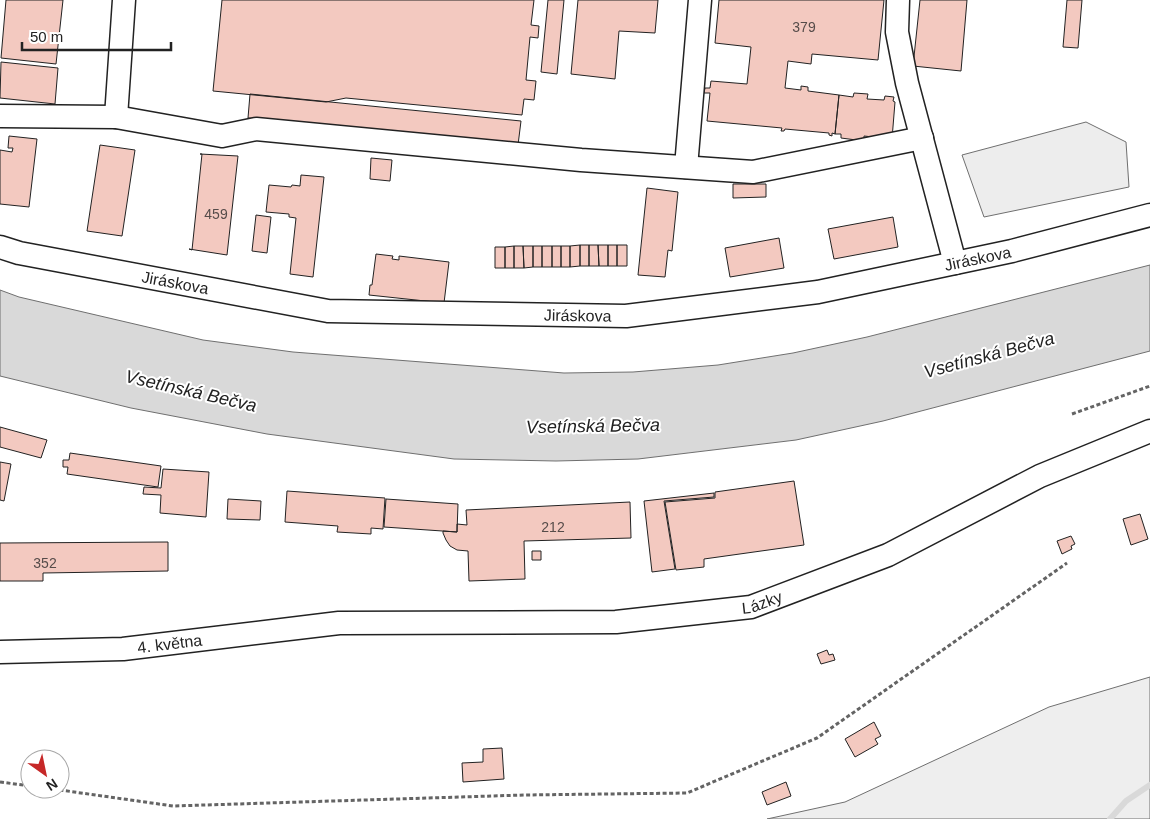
<svg xmlns="http://www.w3.org/2000/svg" width="1150" height="819" font-family="Helvetica,sans-serif">
	<style>
		.green { fill: #eee; stroke: #6f6f6f }
		.parking { fill: #ededed; stroke: #6f6f6f }
		.water { fill: #d9d9d9; stroke: #6f6f6f }
		.lines { fill: none; stroke-linecap: round; stroke-linejoin: round }
		.stream { stroke: #d9d9d9; stroke-width: 6 }
		.building { fill: #f3c9c0; stroke: #222 }
		.minor-casing { stroke: #222; stroke-width: 25 }
		.path { stroke: #646464; stroke-width: 3; stroke-dasharray: 4 2.5; stroke-linecap: butt }
		.minor { stroke: #fff; stroke-width: 22 }
		.labels { text-anchor: middle; stroke-width: 4; stroke-linejoin: round; paint-order: stroke }
		.number-label { font-size: 14px; fill: #564c4a }
		.street-label { font-size: 16px; fill: #222; stroke: #fff }
		.water-label { font-size: 18px; font-style: italic; fill: #222; stroke: #fff }
	</style>
	<rect width="100%" height="100%" fill="#fff"/>
	<!-- green -->
	<path class="green" d="M1150 677V819H767L845 802 1049 707Z"/>
	<!-- parking -->
	<path class="parking" d="M1086 122 1126 142 1129 187 984 217 962 155Z"/>
	<!-- water -->
	<path class="water" d="M1150 265V351L883 421 796 440 638 459 556 461 454 459 267 434 131 408 0 376V290L19 297 203 340 293 352 564 373 633 372 718 365 793 353 867 337Z"/>
	<g class="lines">
		<!-- stream -->
		<path class="stream" d="M1110 819 1126 801 1150 785"/>
	</g>
	<!-- building -->
	<path class="building" d="M6 0H63L56 64 1 58Z
		M222 0H534L531 25 539 26 538 38 530 37 526 80 536 81 534 100 524 99 522 115 346 98 326 102 213 91Z
		M548 0H564L557 74 541 72Z
		M578 0H658L655 33 619 31 615 79 571 74Z
		M719 0H884L878 60 812 54 811 64 788 61 785 88 801 90V86L808 87V91L839 95 835 134 832 133V136L829 135V133L785 129 784 131H781L782 128 707 121 710 93H704L705 88H710L711 81 747 84 751 47 715 43Z
		M920 0H967L961 71 913 66Z
		M1067 0H1082L1078 48 1063 47Z
		M1 62 58 68 55 104 0 98Z
		M854 93 868 94 867 99 884 100 885 96 894 97 893 101 895 102 892 139 864 136V141L841 138V134H835L839 95 853 97Z
		M250 94 521 121 518 145 248 118Z
		M9 136 37 139 29 207 0 204V150L12 152 13 148H8Z
		M100 145 135 150 122 236 87 231Z
		M200 154 238 156 227 255 189 249 192 250 202 154Z
		M371 158 392 160 390 181 370 179Z
		M301 175 324 177 313 277 290 274 296 218 289 217V214L266 212 269 185 291 187 292 185 300 186Z
		M733 184H766V197L733 198Z
		M647 188 678 192 672 251 668 250 665 277 638 275Z
		M256 215 271 217 267 253 252 251Z
		M893 217 898 247 834 259 828 229Z
		M779 238 784 268 730 277 725 248Z
		M580 245V266L570 267V246Z
		M580 245H589V266H580Z
		M589 245H598L599 266H589Z
		M598 245H608V266H599Z
		M608 245H617V266H608Z
		M617 245H627V266H617Z
		M514 246V268H505V247Z
		M514 246H523L524 268H514Z
		M523 246H533V267L524 268Z
		M533 246H542V267H533Z
		M542 246H552V267H542Z
		M552 246H561V267H552Z
		M561 246H570V267H561Z
		M495 247H505V268H495Z
		M376 254 393 256 392 259 399 260V256L449 262 444 303 369 295 370 285H372Z
		M0 427 47 440 41 458 0 447Z
		M70 453 161 466 158 487 67 474 68 467H63V460H69Z
		M0 462 11 464 4 501 0 500Z
		M163 469 209 472 206 517 160 513 161 495 143 494 144 487 161 488Z
		M794 481 804 545 704 559V567L676 570 665 502 715 498V492Z
		M287 491 385 498 383 529 371 528V534L337 532 338 526 285 522Z
		M714 493V497L664 501 675 569 652 572 644 501Z
		M228 499 261 501 260 520 227 519Z
		M386 499 458 504 457 532 384 527Z
		M630 502 631 538 524 541 525 579 469 581 468 551 457 550 450 546 446 540 443 533V531L457 532V524L467 525 466 510Z
		M1140 514 1148 539 1131 545 1123 519Z
		M1071 536 1075 544 1071 546 1072 549 1062 554 1057 541Z
		M168 542V571L43 573V581H0V543Z
		M532 551H541V560H532Z
		M827 650 829 655 833 654 835 660 821 664 817 654Z
		M874 722 881 736 875 739 878 744 855 757 845 739Z
		M502 748 504 779 463 782 462 763 483 762V749Z
		M786 782 791 796 767 805 762 792Z"/>
	<g class="lines">
		<defs>
			<g id="minor">
				<path d="M898 0 897 32 907 83 955 263"/>
				<path d="M0 116 116 117 222 136 256 129 581 160 753 172 922 138"/>
				<path d="M116 117 124 0"/>
				<path d="M686 167 700 0"/>
				<path id="s1" d="M0 247 19 253 328 311 626 316 818 292 1012 251 1150 215"/>
				<path id="s2" d="M0 652 123 649 339 623 616 622 751 607 888 555 1040 476 1150 431"/>
			</g>
		</defs>
		<!-- minor casing -->
		<use href="#minor" class="minor-casing"/>
		<!-- path -->
		<path class="path" d="M1072 414 1150 386
			M0 782 30 786
			M53 789 173 806 524 795 687 793 817 738 1067 563"/>
		<!-- minor -->
		<use href="#minor" class="minor"/>
	</g>
	<g class="labels">
		<!-- number labels -->
		<g class="number-label">
			<text x="804" y="32">379</text>
			<text x="216" y="219">459</text>
			<text x="553" y="532">212</text>
			<text x="45" y="568">352</text>
		</g>
		<!-- street labels -->
		<g class="street-label">
			<text dy="6" stroke="none"><textPath href="#s1" startOffset="989">Jiráskova</textPath></text>
			<text dy="6" stroke="none"><textPath href="#s1" startOffset="179">Jiráskova</textPath></text>
			<text dy="6" stroke="none"><textPath href="#s1" startOffset="584">Jiráskova</textPath></text>
			<text dy="6" stroke="none"><textPath href="#s2" startOffset="765">Lázky</textPath></text>
			<text dy="6" stroke="none"><textPath href="#s2" startOffset="170">4. května</textPath></text>
		</g>
		<!-- water labels -->
		<g class="water-label">
			<text transform="translate(989 355) rotate(-15)" y="6">Vsetínská Bečva</text>
			<text transform="translate(191 391) rotate(13)" y="6">Vsetínská Bečva</text>
			<text transform="translate(593 426) rotate(-1)" y="6">Vsetínská Bečva</text>
		</g>
	</g>
	<!-- north arrow -->
	<g transform="translate(45 774) rotate(147)"><circle r="24" fill="#ffffff" stroke="#a7a7a7"/>
	<path d="M0-4L9 19L0 12L-9 19Z" fill="#c62828"/>
	<text y="-8" font-size="14" font-weight="bold" text-anchor="middle" fill="#222222">N</text>
	</g>
	<!-- scale -->
	<path d="M22 42v8h149v-8" fill="none" stroke="#222222" stroke-width="2.5"/>
	<text x="30" y="42" font-size="15" fill="#222222" stroke="#ffffff" stroke-width="4" paint-order="stroke">50 m</text>
</svg>
